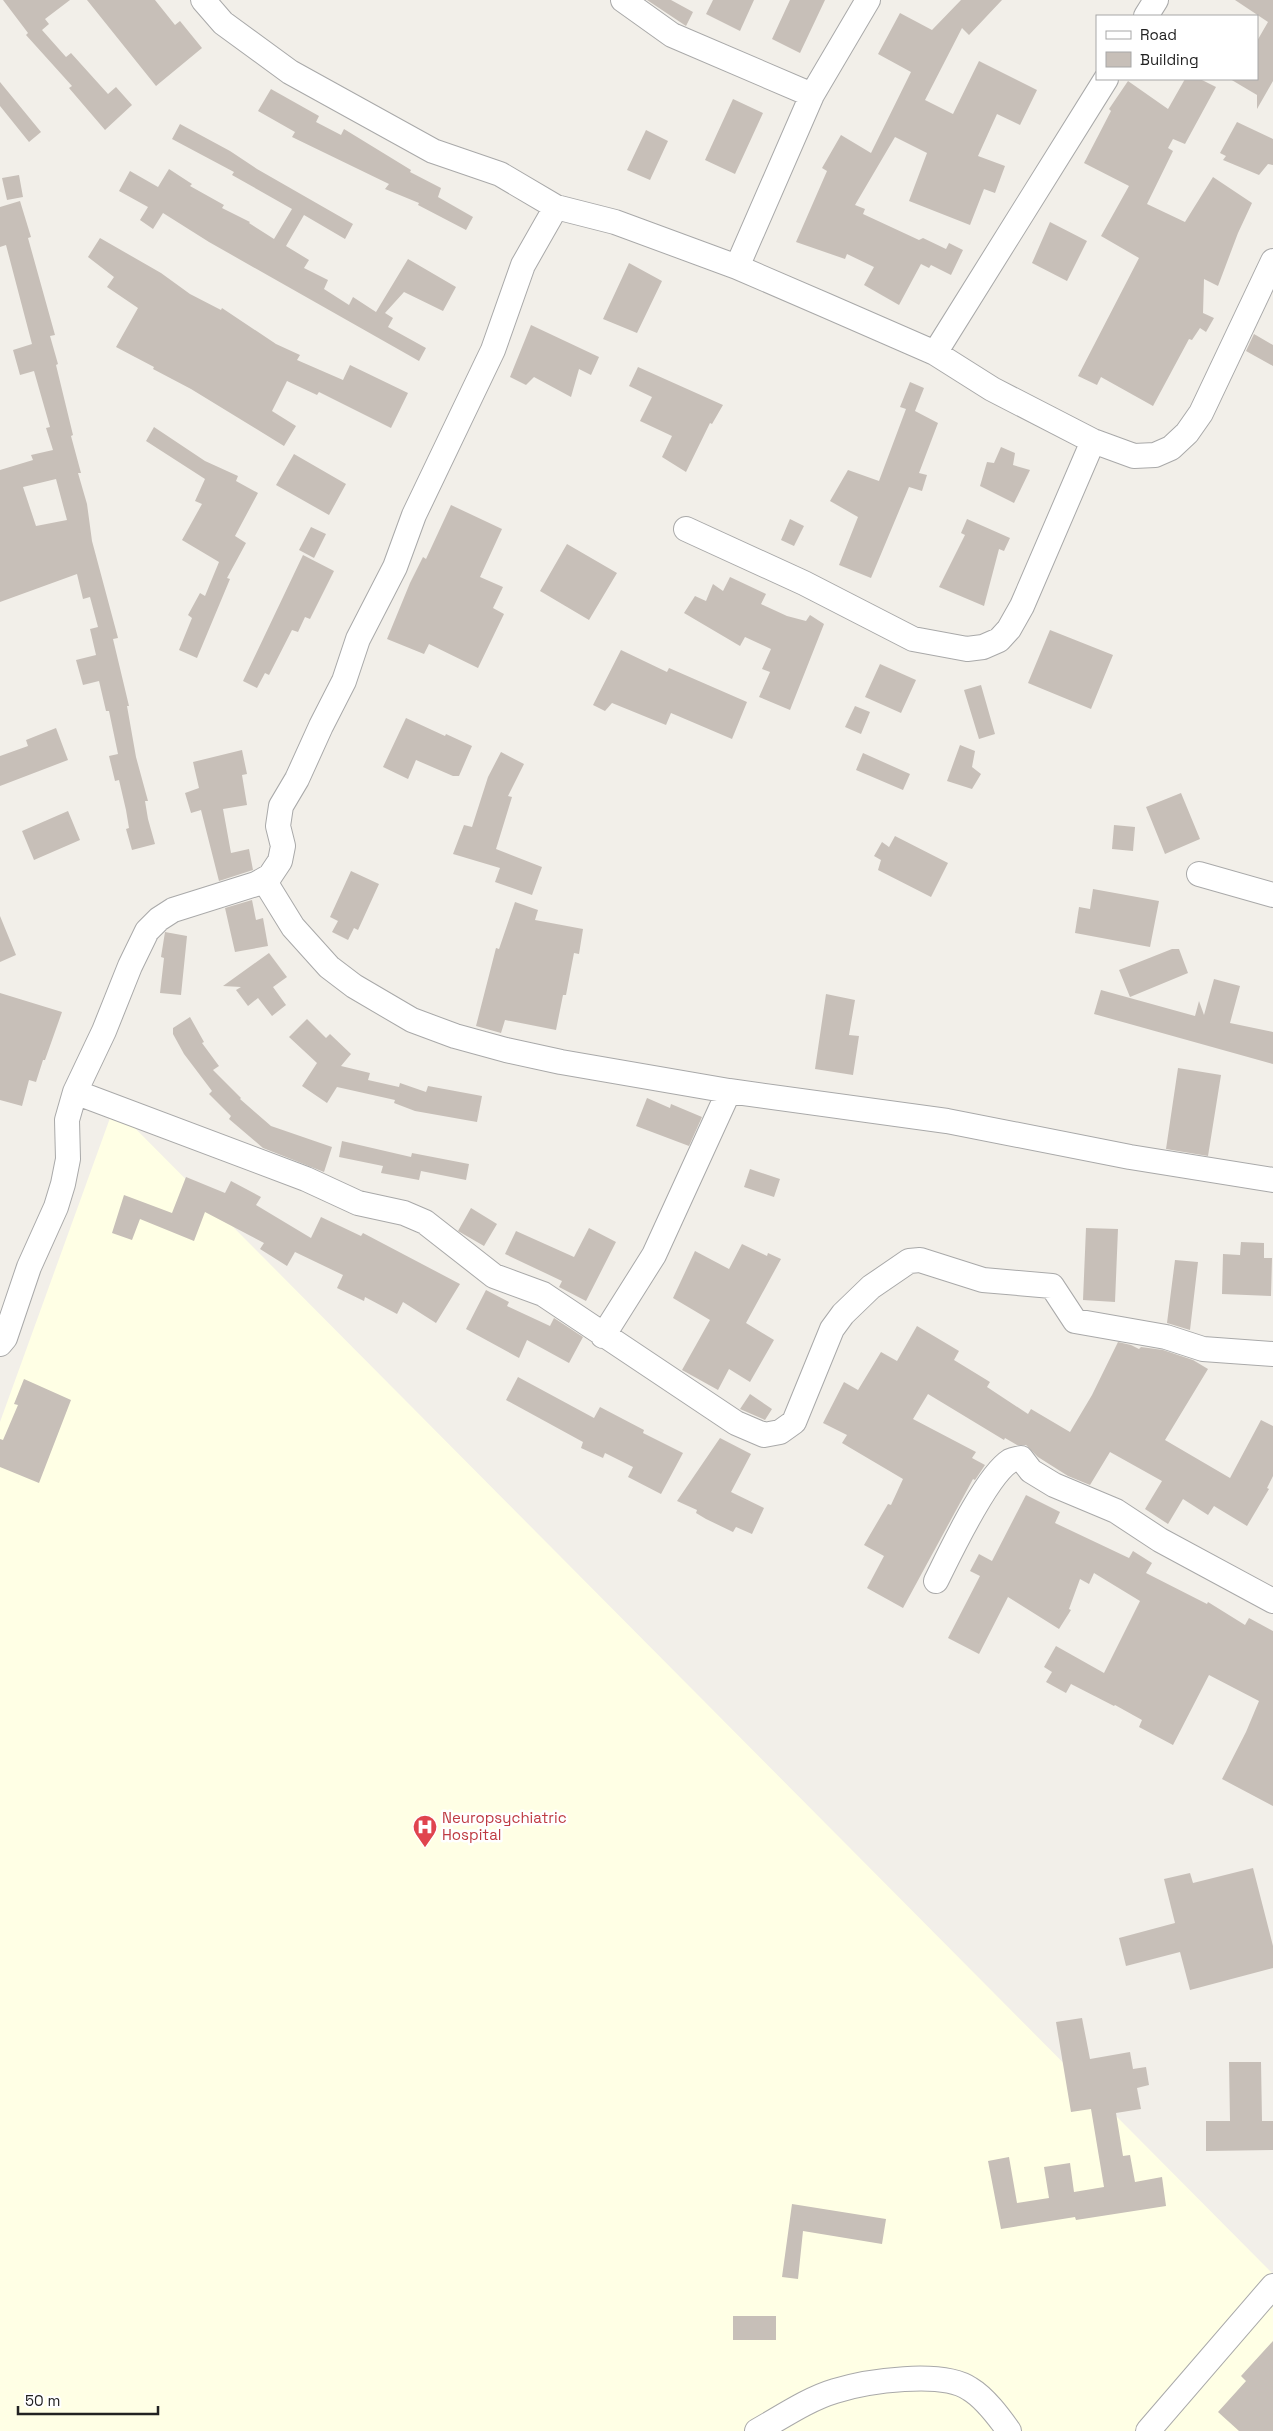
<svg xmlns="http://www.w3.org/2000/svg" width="1273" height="2431" font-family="'Space Grotesk',sans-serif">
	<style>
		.education { fill: #ffffe5 }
		.building { fill: #c7bfb8; fill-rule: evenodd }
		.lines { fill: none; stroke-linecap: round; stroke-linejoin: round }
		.minor-casing { stroke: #a9a9a9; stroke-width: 26 }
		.minor { stroke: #fff; stroke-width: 24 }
		.labels { text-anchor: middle; stroke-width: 5; stroke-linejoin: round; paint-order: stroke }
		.health-label { font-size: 15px; fill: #be3a42; stroke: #fff; text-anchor: start }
	</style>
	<rect width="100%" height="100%" fill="#f2efe9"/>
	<!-- education -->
	<path class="education" d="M114 1107 1273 2274V2431H0V1422Z"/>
	<!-- building -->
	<path class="building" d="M3 0H70L45 19 49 24 42 30 66 57 71 53 108 94 116 87 132 105 105 130 69 88 72 86 26 35 28 33Z
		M87 0H155L175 25 180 21 202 48 156 86Z
		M647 0H671L693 12 686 26Z
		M713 0H754L740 31 706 14Z
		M790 0H825L800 53 772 39Z
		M961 0H1002L969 35 962 28 925 100 953 114 979 61 1037 90 1020 125 997 114 978 156 1005 166 995 193 984 189 970 225 909 201 927 153 895 137 855 205 865 209 863 214 919 240 923 238 946 249 949 243 963 250 951 275 931 265 929 268 921 264 899 305 864 285 874 267 847 254 845 259 796 242 827 171 822 168 841 135 871 153 911 72 878 54 900 13 932 30Z
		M1235 0H1273V81L1257 109V95L1230 79H1257V41L1268 22Z
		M1185 79H1200L1216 87 1185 144 1173 139 1168 148 1173 151 1147 204 1185 222 1213 177 1252 203 1238 233 1218 286 1204 279 1203 313 1214 318 1206 332 1200 328 1192 340 1189 339 1153 406 1101 377 1097 385 1078 376 1139 258 1101 236 1129 186 1084 163 1111 111 1109 109 1128 81 1168 109Z
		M0 82 41 132 29 142 0 106Z
		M271 89 319 116 316 122 341 135 344 129 411 170 410 172 441 188 438 197 473 217 466 230 418 205 419 203 385 189 389 184 292 137 295 132 258 111Z
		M733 99 763 113 735 174 705 160Z
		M1237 122 1273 139V165L1268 164 1259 175 1223 160 1226 156 1220 153Z
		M180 124 230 151 257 169 353 224 345 239 304 215 286 246 309 260 304 268 328 280 324 289 349 305 353 297 376 312 408 259 456 287 443 311 404 292 385 313 393 318 388 327 426 348 419 361 209 242 163 213 153 229 140 220 148 207 119 191 130 171 158 187 169 169 192 184 190 186 224 205 222 208 250 222 249 223 274 239 292 209 232 175 234 172 172 139Z
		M646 130 668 141 650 180 627 170Z
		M19 175 23 197 7 200 2 178Z
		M20 201 31 237 28 238 55 335 50 336 58 364 56 365 73 435 71 436 81 473H78L87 504 92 541 118 638 113 639 129 706H127L136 757 148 801H145L148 819 155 844 132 850 126 829 129 828 126 810 119 780 115 781 109 756 118 754 109 711H106L99 681 83 685 76 660 96 655 90 629 98 627 90 597 83 599 77 574 0 602V470L33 460 31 455 53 450 46 428 50 427 34 371 20 375 13 350 32 344 6 245 0 247V207ZM56 479 67 520 36 526 23 487Z
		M1050 222 1087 241 1067 281 1032 263Z
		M100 238 161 273 190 294 221 310 222 308 276 344 300 355 297 360 343 380 350 365 408 393 391 428 319 392 317 395 287 381 272 411 296 426 284 446 191 389 153 369 154 367 116 347 138 308 107 287 114 277 88 257Z
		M629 263 662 281 637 333 603 319Z
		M531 325 599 357 591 375 579 369 571 397 534 377 526 385 510 377Z
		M1254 334 1273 345V366L1246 351Z
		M638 367 723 405 712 424 710 423 686 472 662 457 672 436 640 421 652 397 629 386Z
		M910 382 924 388 915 411 938 423 919 473 927 475 922 491 909 487 871 578 839 565 858 517 830 501 848 470 879 481 906 409 900 407Z
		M154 427 205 461 238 476 236 481 258 493 235 536 246 543 227 578 230 579 197 658 179 650 192 618 188 615 200 593 205 596 219 562 182 540 202 504 195 501 205 479 146 441Z
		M1001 447 1015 453 1013 465 1030 470 1014 503 980 486 987 462 994 463Z
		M294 454 346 484 329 515 276 485Z
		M451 505 502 529 480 577 503 587 493 608 504 614 478 668 429 644 424 654 387 639 410 583 423 557 426 559Z
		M790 519 804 526 794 546 781 540Z
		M967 519 1010 538 1004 551 999 549 984 606 939 587 965 535 961 533Z
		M311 527 326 534 314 558 299 550Z
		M567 544 617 573 589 620 540 591Z
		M303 555 334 571 310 619 305 617 298 632 292 630 269 675 265 673 257 688 243 681Z
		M730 577 766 594 761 604 787 616 806 621 810 615 824 624 790 710 759 697 770 672 762 669 771 649 745 637 740 646 684 613 695 596 706 601 713 584 723 591Z
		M1050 630 1113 655 1091 709 1028 683Z
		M621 650 667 672 669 668 747 702 732 739 671 713 666 725 612 703 605 711 593 705Z
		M880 664 916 680 901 713 865 697Z
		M981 685 995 734 979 739 964 690Z
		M855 706 870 712 861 734 845 727Z
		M406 718 445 736 446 734 472 746 459 776H453L416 760 408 779 383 767Z
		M56 728 68 760 0 786V756L28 746 26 740Z
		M960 745 975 751 972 767 981 774 972 789 947 781Z
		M242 750 247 774 242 775 247 805 223 809 231 853 249 849 253 870 219 881 201 810 191 813 185 793 199 788 193 762Z
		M501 752 524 764 508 796 512 797 496 849 542 867 532 895 495 882 500 868 453 854 464 825 472 827 488 777Z
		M863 753 910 774 903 790 856 770Z
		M1181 793 1200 839 1165 854 1146 807Z
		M68 811 80 840 34 860 22 831Z
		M1114 825 1135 827 1133 851 1112 849Z
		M895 836 948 863 931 897 878 870 881 860 874 856 882 842 889 847Z
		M351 871 379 884 358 930 354 928 348 940 332 932 338 921 330 917Z
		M1093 889 1159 901 1150 947 1075 933 1079 907 1090 909Z
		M252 900 256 920 263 918 268 946 235 952 225 908Z
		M515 902 538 910 535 920 583 929 579 954 574 953 566 995H563L556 1030 505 1020 501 1033 476 1026 496 948 499 949Z
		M0 916 16 955 0 962Z
		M165 932 187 936 181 995 160 993 164 958 161 957Z
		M1172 949H1179L1188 973 1130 997 1119 970Z
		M269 953 287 977 273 987 286 1005 272 1016 258 998 248 1006 236 990 241 987 223 986Z
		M1214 979 1240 986 1230 1023 1273 1032V1064L1094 1014 1101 990 1195 1016 1199 1001 1204 1015Z
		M0 993 62 1012 45 1060H43L36 1082 29 1080 22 1106 0 1100Z
		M826 994 855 1000 849 1035 859 1036 853 1075 815 1069Z
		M190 1017 204 1042 202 1043 219 1066 213 1070 241 1098 240 1099 271 1126 332 1147 324 1172 263 1148 229 1119 231 1116 209 1094 212 1091 184 1054 173 1034V1028Z
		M307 1019 326 1038 330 1034 351 1054 341 1066 370 1073 368 1080 399 1087 400 1083 426 1092 428 1086 482 1096 477 1122 415 1111 394 1103 395 1100 337 1087 327 1103 302 1086 317 1063 289 1037Z
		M1178 1068 1221 1075 1208 1156 1166 1149Z
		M647 1098 670 1108 671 1104 702 1117 689 1146 636 1126Z
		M342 1141 411 1157 412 1153 469 1164 466 1180 421 1171 419 1180 381 1173 383 1166 339 1157Z
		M750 1169 780 1179 774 1197 744 1187Z
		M186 1177 225 1193 231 1181 261 1197 256 1205 311 1238 321 1217 361 1236 363 1233 460 1284 436 1323 403 1302 397 1314 365 1297 364 1301 337 1288 343 1275 295 1252 287 1266 260 1249 264 1243 205 1212 194 1241 140 1219 132 1240 112 1233 124 1195 172 1213Z
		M471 1208 497 1224 484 1246 458 1231Z
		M589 1228 616 1242 586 1301 559 1287 562 1281 505 1254 516 1231 574 1257Z
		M1086 1228 1118 1229 1115 1302 1083 1300Z
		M1241 1242 1264 1243V1258H1272L1271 1296 1222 1294 1223 1254 1240 1255Z
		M742 1244 767 1256 768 1253 781 1259 746 1323 774 1340 750 1382 729 1369 718 1390 682 1370 710 1320 673 1298 695 1251 729 1269Z
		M1175 1260 1198 1262 1190 1330 1167 1323Z
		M486 1290 509 1302 507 1306 550 1326 554 1318 583 1337 569 1363 527 1340 519 1358 466 1329Z
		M917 1326 959 1351 954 1360 990 1382 987 1387 1028 1414 1031 1409 1070 1432 1092 1395 1118 1342 1131 1345 1139 1349 1141 1347 1163 1350 1193 1360 1208 1369 1165 1440 1230 1478 1261 1420 1273 1426V1476L1267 1488 1269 1489 1247 1526 1214 1506 1208 1515 1183 1499 1168 1524 1145 1509 1162 1481 1110 1452 1090 1485 1068 1476 1038 1457 1026 1445H1017L1005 1438 1004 1440 928 1394 913 1419 976 1452 972 1458 985 1465 975 1480 973 1479 903 1608 867 1588 884 1556 864 1545 888 1504 891 1505 903 1479 842 1443 847 1435 823 1423 844 1382 858 1390 881 1352 897 1361Z
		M518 1377 594 1418 600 1407 644 1430 643 1433 683 1453 661 1494 628 1477 633 1467 605 1453 603 1458 581 1448 583 1442 506 1400Z
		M24 1379 71 1400 39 1483 0 1467V1439L3 1440 18 1405 14 1404Z
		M750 1394 772 1409 765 1420 740 1409Z
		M720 1438 751 1454 731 1492 764 1508 752 1534 736 1527 733 1532 706 1519 696 1513 697 1510 677 1501Z
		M1026 1495 1060 1512 1055 1523 1129 1558 1133 1551 1152 1563 1146 1573 1207 1604 1208 1602 1245 1625 1249 1618 1273 1631V1806L1222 1779 1246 1732 1259 1701 1209 1675 1173 1745 1139 1727 1142 1720 1115 1705 1114 1706 1071 1684 1066 1693 1046 1682 1052 1672 1044 1667 1056 1646 1104 1673 1140 1601 1094 1573 1089 1584 1080 1579 1069 1609 1071 1610 1059 1629 1008 1597 979 1654 948 1638 980 1576 970 1571 979 1554 992 1561Z
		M1253 1868 1273 1946V1968L1190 1990 1180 1952 1126 1966 1119 1938 1175 1923 1164 1879 1190 1873 1193 1883Z
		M1082 2018 1090 2059 1130 2052 1133 2069 1146 2067 1149 2085 1137 2088 1141 2109 1116 2113 1123 2156 1130 2155 1135 2182 1162 2177 1166 2206 1076 2220 1075 2217 1001 2229 988 2161 1009 2157 1017 2203 1049 2198 1044 2167 1070 2163 1074 2192 1104 2187 1091 2109 1071 2112 1056 2022Z
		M1229 2062H1261L1262 2121H1273V2150L1206 2151V2121H1230Z
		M792 2204 886 2219 882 2244 803 2231 798 2279 782 2277Z
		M733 2316H776V2340H733Z
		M1273 2341V2431H1239L1218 2412 1246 2381 1241 2376Z"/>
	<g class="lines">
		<defs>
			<path id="minor" d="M203 0 223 23 290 72 433 151 500 174 556 207 615 222 737 267 825 305 935 353 992 389 1093 441 1134 456 1155 455 1171 448 1187 433 1201 413 1273 261
				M623 0 672 35 812 95
				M1146 16 1156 0
				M737 267 812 95 868 0
				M935 353 1106 79
				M686 529 804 583 913 639 967 649 983 647 999 640 1009 629 1022 606 1093 441
				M1199 874 1273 895
				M264 880 293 927 329 967 354 986 412 1020 455 1036 506 1050 561 1062 729 1091 947 1121 1130 1157 1273 1180
				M75 1092 306 1179 358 1203 404 1213 425 1222 494 1276 543 1294 736 1423 764 1435 780 1432 794 1422 832 1329 843 1314 871 1287 909 1261 920 1260 983 1280 1052 1286 1075 1321 1166 1337 1203 1349 1273 1354
				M603 1336 654 1255 729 1091
				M0 1344 5 1338 29 1267 56 1207 63 1184 68 1159 67 1120 75 1092 104 1031 130 966 147 931 159 919 173 910 256 884 270 876 280 861 283 846 278 826 281 806 297 779 321 726 344 681 358 639 395 567 414 515 493 350 523 265 556 207
				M936 1581C950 1553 986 1476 1010 1461 1014 1459 1018 1459 1021 1458L1031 1471 1054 1485 1116 1511 1160 1540 1273 1601
				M757 2431C782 2417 808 2399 835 2391 867 2381 942 2370 970 2389 985 2398 999 2417 1009 2431
				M1148 2431 1273 2286"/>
		</defs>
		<!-- minor casing -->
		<use href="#minor" class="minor-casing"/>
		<!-- minor -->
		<use href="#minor" class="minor"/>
	</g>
	<!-- icons -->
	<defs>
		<symbol id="hospital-pin" viewBox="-11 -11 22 30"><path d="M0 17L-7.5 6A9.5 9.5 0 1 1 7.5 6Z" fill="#e0444e" stroke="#fff"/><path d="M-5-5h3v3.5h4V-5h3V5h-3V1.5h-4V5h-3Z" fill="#fff"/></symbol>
	</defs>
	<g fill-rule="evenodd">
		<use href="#hospital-pin" x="411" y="1813" width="28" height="38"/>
	</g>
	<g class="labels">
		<!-- health labels -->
		<g class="health-label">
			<text x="442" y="1823">Neuropsychiatric<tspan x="442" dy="17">Hospital</tspan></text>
		</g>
	</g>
	<!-- legend -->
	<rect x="1096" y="15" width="162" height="65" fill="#ffffff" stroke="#a7a7a7"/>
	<rect x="1106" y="31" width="25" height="8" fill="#ffffff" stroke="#a7a7a7"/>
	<text x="1140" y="40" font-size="15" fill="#222222">Road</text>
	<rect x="1106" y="52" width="25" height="15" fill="#c7bfb8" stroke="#a7a7a7"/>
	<text x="1140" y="65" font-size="15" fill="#222222">Building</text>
	<!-- scale -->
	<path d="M18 2406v8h140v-8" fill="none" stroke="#222222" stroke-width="2.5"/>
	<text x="25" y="2406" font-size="15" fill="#222222" stroke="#ffffff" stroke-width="4" paint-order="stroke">50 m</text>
</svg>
